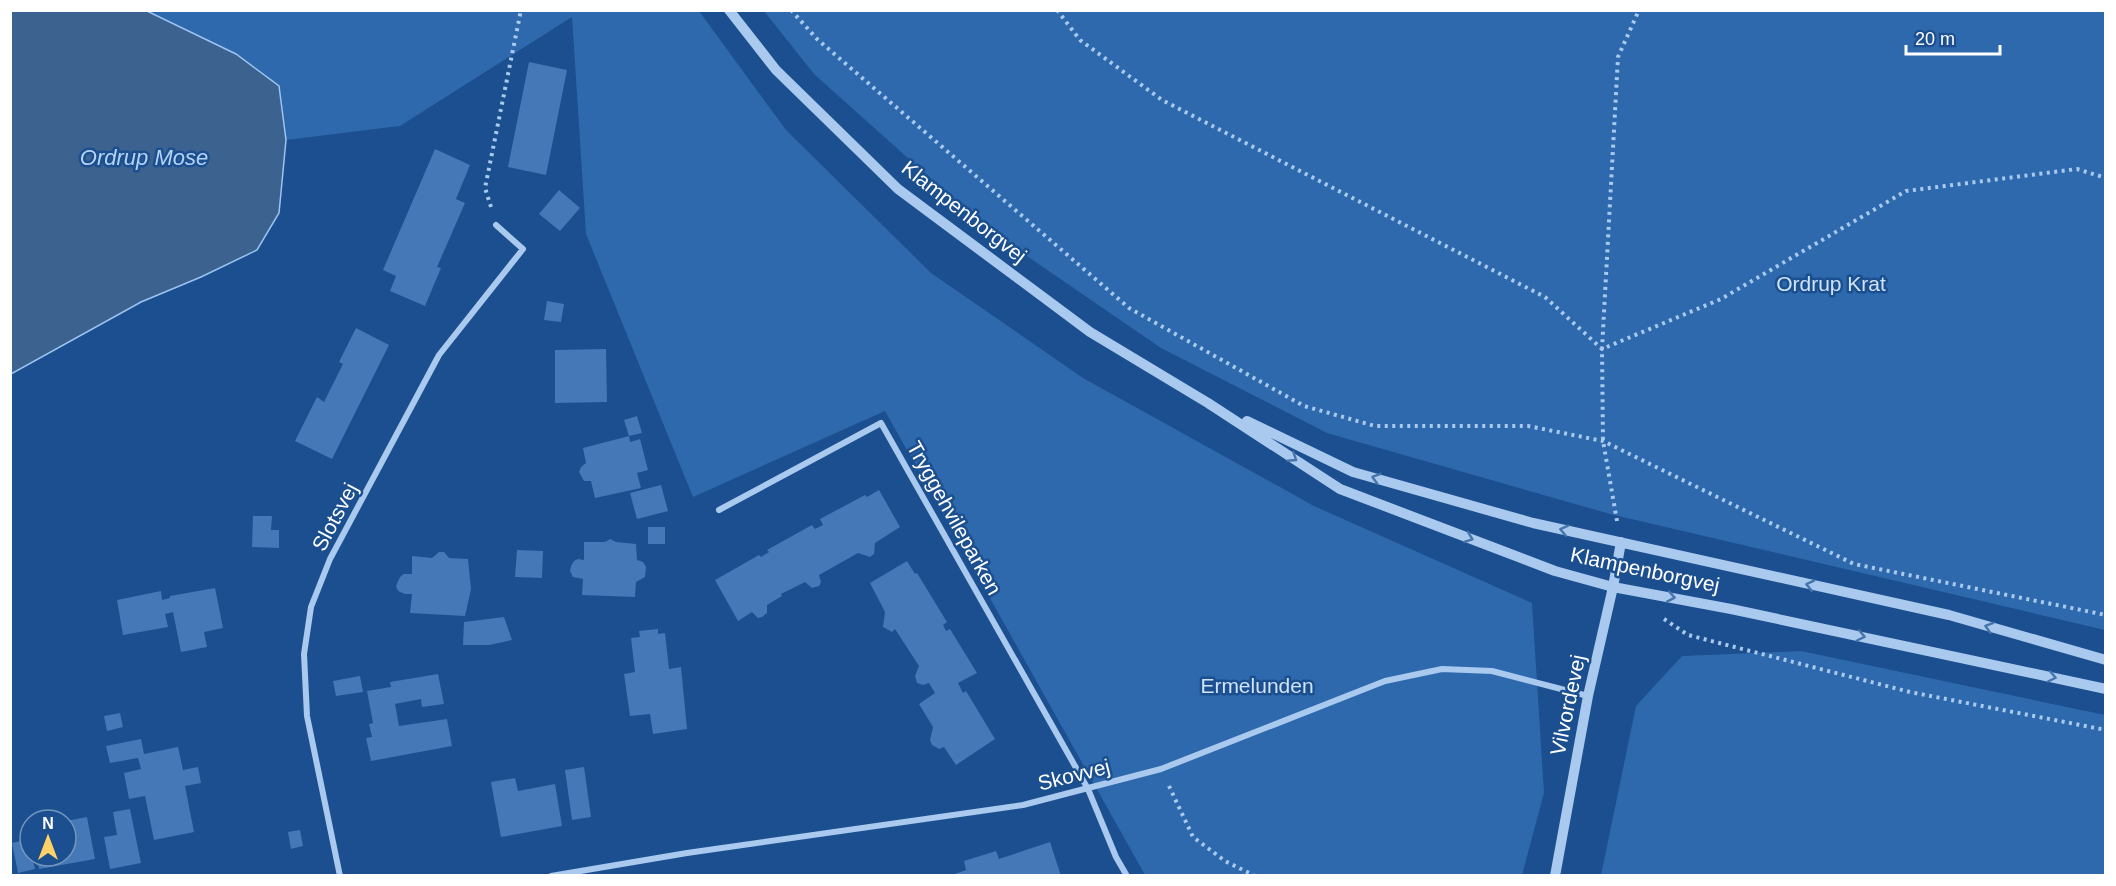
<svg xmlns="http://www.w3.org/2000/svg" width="2116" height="886" font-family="Arial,sans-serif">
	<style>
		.green { fill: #2e69ad }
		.water { fill: #3c6290; stroke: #9cc4f0; stroke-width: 1.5 }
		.building { fill: #4478b7 }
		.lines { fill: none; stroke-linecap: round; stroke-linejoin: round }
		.path { stroke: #a9c9ee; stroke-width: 4; stroke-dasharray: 3 4.5; stroke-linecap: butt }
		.minor { stroke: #a9c9ee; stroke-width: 6 }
		.tertiary { stroke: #a9c9ee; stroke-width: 10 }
		.oneway { stroke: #4674ac }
		.labels { text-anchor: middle; stroke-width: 5; stroke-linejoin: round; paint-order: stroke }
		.street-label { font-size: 21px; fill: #fff; stroke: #1b4f8f }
		.park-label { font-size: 21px; fill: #cfe3fa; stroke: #1b4f8f }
		.water-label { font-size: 22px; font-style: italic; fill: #b5d3f5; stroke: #1b4f8f }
	</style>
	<rect width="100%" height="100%" fill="#1b4f8f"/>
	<!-- green -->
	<path class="green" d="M147 11H699L786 130 931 273 1083 378 1314 506 1532 603 1544 793 1522 875H1145L885 411 693 497 586 234 572 17 400 126 286 140 279 86 236 54Z
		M764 11H2105V630L1610 514 1327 433 1161 348 986 228 814 74Z
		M1801 651 2105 715V875H1601L1636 706 1682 656Z"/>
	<!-- water -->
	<path class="water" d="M11 10 147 11 236 54 279 86 286 140 279 213 257 250 201 277 141 302 11 374Z"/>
	<!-- building -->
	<path class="building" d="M529 62 567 70 546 175 508 167Z
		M435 149 470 165 456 199 465 203 437 267 441 268 425 306 390 291 396 276 383 270Z
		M559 190 580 208 560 231 539 214Z
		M547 301 564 304 561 322 544 320Z
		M356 328 389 345 332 459 295 441 317 397 324 402 343 364 339 362Z
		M606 349 607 402 555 403V350Z
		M637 416 642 433 629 436 624 420Z
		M629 436 630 442 640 439 648 470 637 473 641 488 595 498 591 481H584L579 472 581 467 586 463 583 448Z
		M661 485 668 511 637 519 630 493Z
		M879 490 900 527 875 543 874 554 870 557 858 553 819 575 821 582 819 586 812 588 805 582 781 594 782 596 767 605V613L762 617 758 618 752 612 738 621 715 580 759 555 761 557 769 552 767 550 812 525 815 529 823 525 820 519 865 495 867 497Z
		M253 516H272L271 530H279V548L252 547Z
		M648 527H665V544H648Z
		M610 539 616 542 636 544 637 560 643 562 646 567 645 577 636 582 635 597 582 595 583 579 573 577 570 571 571 566 574 561 578 559 584 560V542H605Z
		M517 550 543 551 542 578 515 577Z
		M439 552H444L449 558 468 559 471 589 465 616 410 613 412 594H405L398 591 396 586 400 577 404 574H412V556L432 558Z
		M907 561 915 574 917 573 947 622 943 625 946 631 950 629 977 673 958 683 963 693 966 691 995 739 956 765 944 747 939 749 932 745 930 740 933 727 919 704 935 693 929 683 923 685 917 683 915 676 919 666 895 629 892 632 883 627 885 612 870 583Z
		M215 588 223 628 204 632 207 647 181 652 173 612 165 614 168 627 123 635 117 600 161 591 162 600 170 598V596Z
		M504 617 512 640 489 645H463L464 622Z
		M658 629V634L665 633 669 669 681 667 687 729 653 734 650 714 630 716 624 674 635 672 631 638 640 637 639 631Z
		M438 674 444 704 422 707 421 699 395 704 399 726 447 719 452 746 371 761 366 738 372 737 369 724 373 723 367 691 391 687 390 682Z
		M360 676 363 692 336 696 333 681Z
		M120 713 123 727 107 731 104 716Z
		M141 739 144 754 178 747 183 770 198 767 201 783 185 786 194 832 154 840 145 796 129 799 124 773 141 769 138 758 110 763 106 746Z
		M584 767 591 817 572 820 565 770Z
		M515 778 518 791 555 784 562 826 501 837 491 782Z
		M130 809 141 863 110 869 104 837 117 835 113 812Z
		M87 817 95 859 39 869 37 856H66V821Z
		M300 830 303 846 291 849 288 832Z
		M30 839V856H32L35 869 18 873 12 843Z
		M1050 842 1061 876H949L966 870 964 861 996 851 999 859Z"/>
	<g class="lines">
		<!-- path -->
		<path class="path" d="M791 10 817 39 1129 308 1304 406 1375 426H1528L1603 441 1854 564 2106 615
			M1057 10 1080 40 1162 100 1545 297 1602 349 1721 299 1906 191 2077 169 2106 178
			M491 207 485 188 521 10
			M1617 521 1603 441 1602 349 1618 57 1639 10
			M1664 619 1688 635 1910 692 2106 730
			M1169 786 1193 837 1225 861 1255 876"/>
		<!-- minor -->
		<path class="minor" d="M719 510 881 423 1088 789 1116 857 1127 876
			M340 876 307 716 304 654 311 607 330 559 439 355 523 249 496 225
			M551 876 687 853 1023 805 1161 769 1385 681 1442 669 1492 671 1588 696"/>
		<!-- tertiary -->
		<path class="tertiary" d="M729 10 776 70 898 189 1090 332 1208 403 1340 489 1555 571 1613 587 1731 609 2106 689
			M1247 421 1353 472 1533 523 1949 615 2106 660
			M1555 876 1588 696 1613 587 1621 542"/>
	</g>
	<!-- one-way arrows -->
	<defs><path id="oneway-chevron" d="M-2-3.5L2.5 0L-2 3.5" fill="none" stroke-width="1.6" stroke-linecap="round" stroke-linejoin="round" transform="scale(1.5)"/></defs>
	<g class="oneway">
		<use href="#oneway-chevron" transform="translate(1293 458) rotate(33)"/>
		<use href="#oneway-chevron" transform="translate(1376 478) rotate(-164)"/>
		<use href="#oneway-chevron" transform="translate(1564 530) rotate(-167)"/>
		<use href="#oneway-chevron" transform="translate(1469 538) rotate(21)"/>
		<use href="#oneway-chevron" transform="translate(1810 585) rotate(-167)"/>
		<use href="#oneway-chevron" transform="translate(1671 597) rotate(10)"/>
		<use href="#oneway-chevron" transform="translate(1989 627) rotate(-164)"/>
		<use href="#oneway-chevron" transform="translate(1861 636) rotate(12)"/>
		<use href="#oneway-chevron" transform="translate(2052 677) rotate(12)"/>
	</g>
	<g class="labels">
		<!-- street labels -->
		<g class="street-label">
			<text transform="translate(964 212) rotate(38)" y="7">Klampenborgvej</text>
			<text transform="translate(335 517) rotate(-62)" y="7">Slotsvej</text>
			<text transform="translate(954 518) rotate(61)" y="7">Tryggehvileparken</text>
			<text transform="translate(1645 570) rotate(12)" y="7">Klampenborgvej</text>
			<text transform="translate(1568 705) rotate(-78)" y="7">Vilvordevej</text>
			<text transform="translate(1074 775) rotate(-14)" y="7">Skovvej</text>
		</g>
		<!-- park labels -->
		<g class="park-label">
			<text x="1831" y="291">Ordrup Krat</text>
			<text x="1257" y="693">Ermelunden</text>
		</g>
		<!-- water labels -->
		<g class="water-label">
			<text x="144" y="165">Ordrup Mose</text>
		</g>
	</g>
	<!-- border -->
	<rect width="2116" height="886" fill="none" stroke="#ffffff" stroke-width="24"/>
	<!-- north arrow -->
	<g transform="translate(48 838)"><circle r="28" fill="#1b4f8f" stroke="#7695bc" stroke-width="1.5"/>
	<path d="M0-4.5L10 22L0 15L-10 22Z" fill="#ffd166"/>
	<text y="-9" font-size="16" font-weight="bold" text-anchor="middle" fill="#ffffff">N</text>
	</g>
	<!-- scale -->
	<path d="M1906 45v9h94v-9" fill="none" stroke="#ffffff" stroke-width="3"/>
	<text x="1915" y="45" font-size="18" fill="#ffffff" stroke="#1b4f8f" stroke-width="4.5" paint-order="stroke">20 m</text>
</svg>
